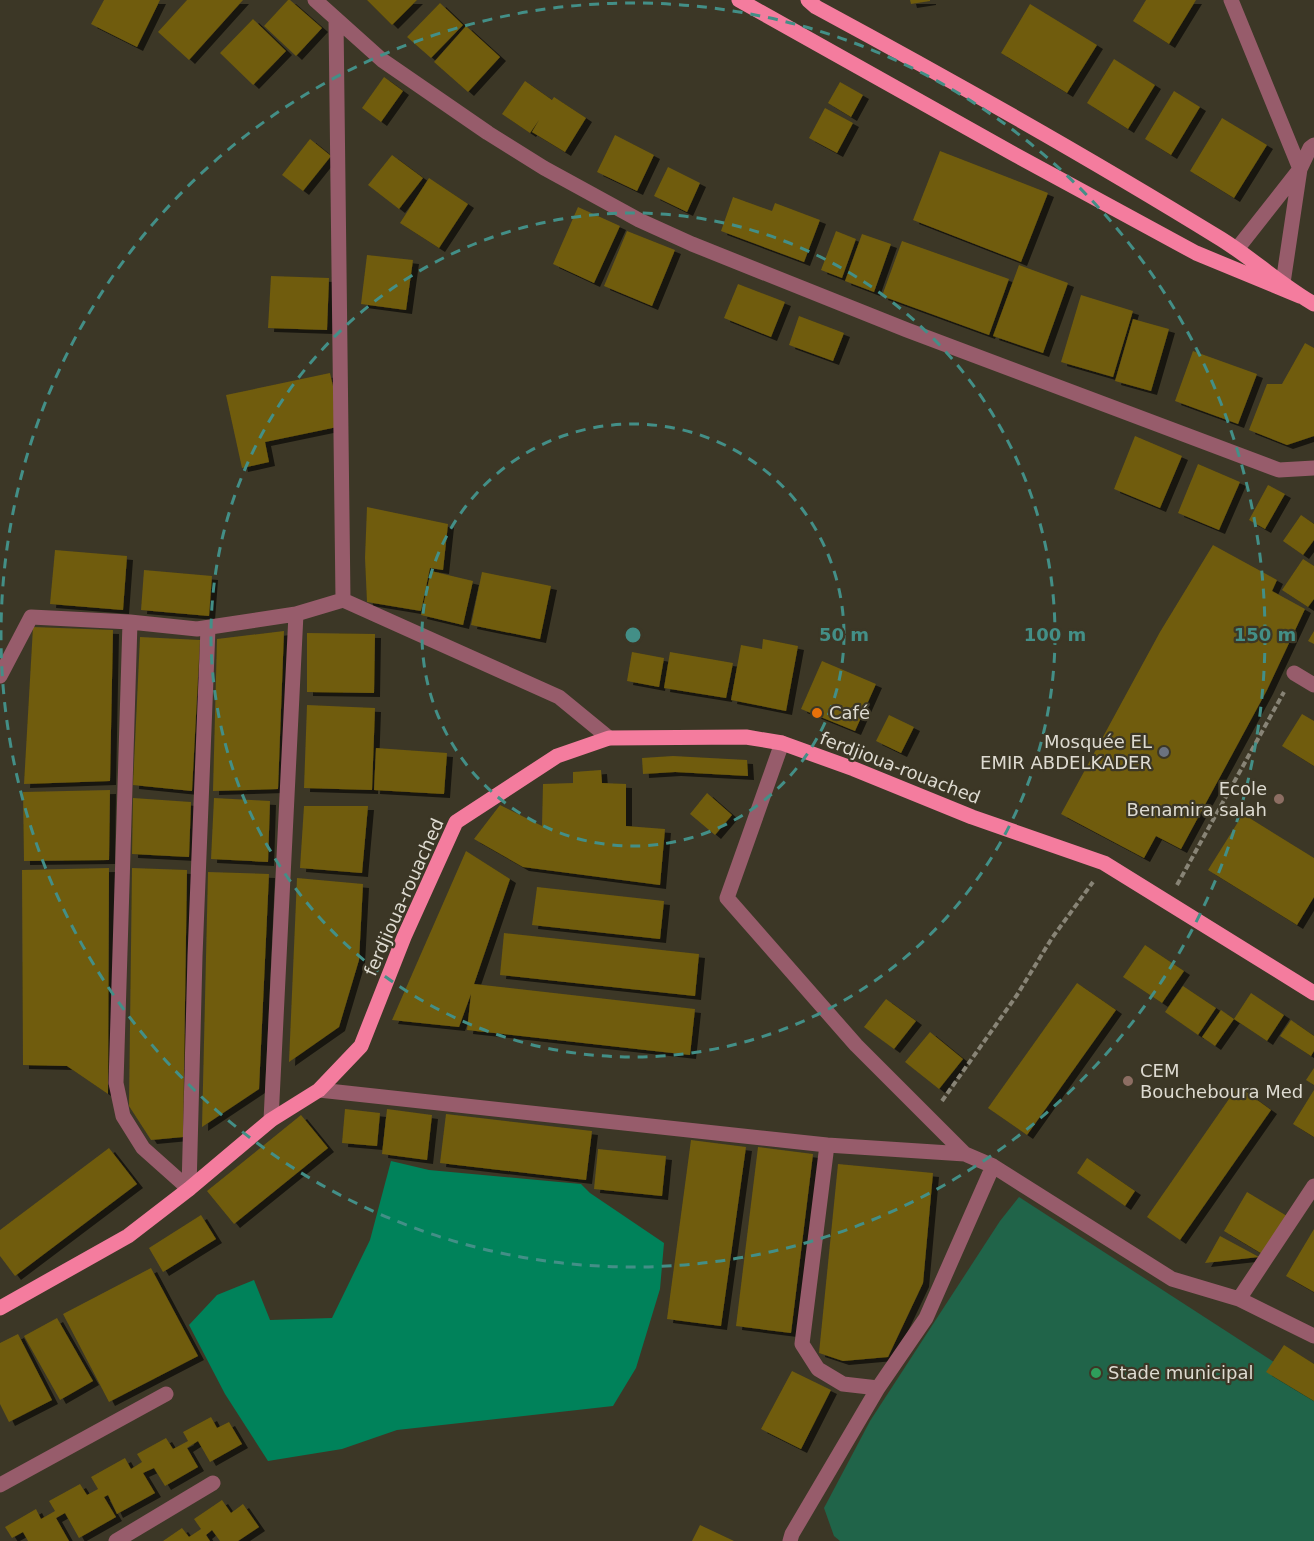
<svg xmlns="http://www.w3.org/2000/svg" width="1314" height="1541" font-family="'DejaVu Sans',sans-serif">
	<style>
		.green { fill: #206449 }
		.forest { fill: #00825a }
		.building { fill: #6f5b0d; filter: url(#shadow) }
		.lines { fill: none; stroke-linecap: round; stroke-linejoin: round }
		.path { stroke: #888476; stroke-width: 4; stroke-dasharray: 6 3; stroke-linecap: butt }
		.minor { stroke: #975c6b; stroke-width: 15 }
		.major { stroke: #f47c9e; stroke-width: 15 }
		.ring { fill: none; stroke: #438f87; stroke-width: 3; stroke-dasharray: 10 8 }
		.food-dot { fill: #e8710a; stroke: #3c3726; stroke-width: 2 }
		.worship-dot { fill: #6b7280; stroke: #3c3726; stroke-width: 2 }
		.education-dot { fill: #8d6e63; stroke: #3c3726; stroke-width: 2 }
		.leisure-dot { fill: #2e9e5b; stroke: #3c3726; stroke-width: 2 }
		.labels { text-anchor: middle; stroke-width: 4.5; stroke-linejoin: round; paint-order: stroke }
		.poi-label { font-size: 18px; fill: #dedbd1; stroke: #3c3726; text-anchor: start }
		.street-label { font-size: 18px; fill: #dedbd1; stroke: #3c3726 }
		.centre { fill: #438f87; stroke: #3c3726; stroke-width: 3 }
		.ring-label { font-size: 18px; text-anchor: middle; font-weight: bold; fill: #438f87; stroke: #3c3726; stroke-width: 4.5; stroke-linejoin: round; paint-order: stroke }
	</style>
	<defs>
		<filter id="shadow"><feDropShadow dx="6" dy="4" stdDeviation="0" flood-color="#0009"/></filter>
	</defs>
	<rect width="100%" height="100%" fill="#3c3726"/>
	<!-- green -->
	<path class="green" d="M1019 1197 1314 1388V1541H840L834 1536 824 1508 870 1421 1000 1221Z"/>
	<!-- forest -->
	<path class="forest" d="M391 1161 429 1170 581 1184 590 1193 664 1243 660 1289 636 1368 613 1406 397 1430 342 1449 268 1461 225 1394 189 1325 217 1295 254 1280 270 1320 332 1318 370 1240Z"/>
	<!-- building -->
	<path class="building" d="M104 0H160L137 47 91 24Z
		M187 0H243L189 60 158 32Z
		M288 0H290L322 28 296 56 264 26Z
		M367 0H417L392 25Z
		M910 0H930V1L911 4Z
		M1146 0H1196L1169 44 1133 21Z
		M440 3 463 25 431 58 407 37Z
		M1030 4 1097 45 1067 93 1001 53Z
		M253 19 286 51 253 85 220 53Z
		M466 26 500 57 468 92 434 62Z
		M1114 59 1155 85 1128 129 1087 103Z
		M384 77 403 91 381 122 362 108Z
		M525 81 552 100 554 97 586 118 565 152 532 132 539 120 530 133 502 114Z
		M840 82 863 95 851 117 828 103Z
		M1174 91 1200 107 1171 155 1145 139Z
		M825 108 853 123 837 153 809 138Z
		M1222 118 1267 145 1234 198 1190 171Z
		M615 135 654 155 637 191 597 172Z
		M310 139 331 156 303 191 282 175Z
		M940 151 1048 193 1021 262 913 220Z
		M392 155 423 178 399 209 368 185Z
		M668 167 700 183 687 212 654 196Z
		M429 178 468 204 439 248 400 223Z
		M733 197 772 211 775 203 820 220 804 262 721 231Z
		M578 207 620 226 594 283 553 264Z
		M627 231 675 250 652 306 604 286Z
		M836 231 856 239 842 278 821 270Z
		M862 234 891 244 874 292 845 281Z
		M902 241 1009 279 989 335 882 296Z
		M367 255 413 260 406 310 361 304Z
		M1019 265 1068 283 1043 353 993 336Z
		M271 276 329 278 327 330 268 328Z
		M738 284 785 302 771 337 724 318Z
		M1081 295 1133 311 1113 377 1061 362Z
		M799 316 844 333 833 361 789 345Z
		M1133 319 1169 329 1151 391 1115 381Z
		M1305 343 1314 348V436L1287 445 1249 430 1267 384H1282Z
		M1193 351 1257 374 1238 424 1175 401Z
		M330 373 342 426 265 442 269 462 242 468 226 395Z
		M1135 436 1182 456 1160 508 1114 489Z
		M1198 464 1240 482 1219 530 1178 513Z
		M1268 485 1285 494 1265 529 1249 520Z
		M367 507 448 524 443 570 430 568 421 611 367 602 365 558Z
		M1301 515 1314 524V540L1303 555 1283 541Z
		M1213 545 1277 580 1272 591 1305 609 1267 690 1181 849 1156 836 1144 858 1061 814 1160 632Z
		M55 550 127 556 123 610 50 604Z
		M1303 559 1314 566V599L1308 607 1282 590Z
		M144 570 212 576 209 616 141 610Z
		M431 571 473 581 463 625 421 615Z
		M482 572 551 586 540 639 471 625Z
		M33 627 113 630 110 781 24 784Z
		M284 631 278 789 213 791 217 639Z
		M1314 631V644L1308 641Z
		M307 633 375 634 374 693 307 692Z
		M140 637 200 640 192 791 133 785Z
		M763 639 798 646 786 711 731 700 741 645 762 649Z
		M632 652 664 658 659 687 627 681Z
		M670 652 733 663 726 698 664 688Z
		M822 661 876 684 855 731 801 709Z
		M307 705 375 708 372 790 304 788Z
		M1302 714 1314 721V766L1282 746Z
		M889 715 914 727 901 753 876 741Z
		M376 748 447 753 444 794 374 790Z
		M673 756 747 760 748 776 675 772 643 774 642 758Z
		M601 770 602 783 626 784V826L665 829 660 885 523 867 474 839 500 805 542 826 543 784 573 783V772Z
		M110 790 109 860 24 861 23 792Z
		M707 793 732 815 715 835 690 814Z
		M133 798 191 802 189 857 132 854Z
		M214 798 270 801 268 862 211 859Z
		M304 806H368L362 873 300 868Z
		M1243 814 1314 858V897L1297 925 1208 870Z
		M466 851 510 879 474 984 695 1009 690 1055 467 1030 471 994 459 1027 392 1020Z
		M109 868 108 1094 67 1066 23 1065 22 870Z
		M132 868 187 870 183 1137 151 1140 129 1106Z
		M208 872 269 874 259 1089 202 1127Z
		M297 878 363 884 359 960 339 1027 289 1062Z
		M537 887 664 901 660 939 532 925Z
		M504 933 699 954 695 996 500 975Z
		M1145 945 1184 971 1162 1003 1123 977Z
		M1077 983 1116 1010 1027 1135 988 1108Z
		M1183 986 1216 1008 1198 1035 1165 1012Z
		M1251 993 1284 1015 1267 1041 1234 1019Z
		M886 999 916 1021 894 1049 864 1027Z
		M1221 1010 1234 1019 1215 1046 1202 1037Z
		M1291 1020 1314 1036V1051L1311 1056 1280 1036Z
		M930 1032 963 1059 939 1089 905 1062Z
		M1314 1068V1085L1306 1080Z
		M1238 1086 1271 1110 1180 1240 1147 1217Z
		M1314 1090V1137L1293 1124Z
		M345 1109 380 1113 377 1146 342 1143Z
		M387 1109 432 1115 427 1160 382 1154Z
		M446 1114 592 1131 586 1180 440 1163Z
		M301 1115 328 1148 234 1224 207 1191Z
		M691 1140 746 1147 721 1326 667 1319Z
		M758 1147 813 1154 791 1333 736 1326Z
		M109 1148 137 1184 15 1276 0 1256V1230Z
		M598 1149 666 1156 662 1196 594 1189Z
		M1087 1158 1135 1191 1125 1206 1077 1173Z
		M838 1164 933 1173 923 1283 888 1357 843 1361 819 1353Z
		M1247 1192 1287 1216 1264 1255 1224 1231Z
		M201 1215 216 1239 163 1272 149 1248Z
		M1314 1229V1292L1286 1276Z
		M1220 1236 1259 1257 1205 1263Z
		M151 1268 198 1356 109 1402 63 1314Z
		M57 1318 93 1381 60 1400 24 1336Z
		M18 1334 52 1400 9 1422 0 1404V1343Z
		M1284 1345 1314 1364V1401L1266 1372Z
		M792 1371 831 1390 801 1449 761 1429Z
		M211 1417 217 1428 229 1422 242 1444 210 1462 198 1441 187 1448 198 1467 165 1486 154 1468 143 1473 155 1493 117 1514 108 1495 104 1497 116 1517 79 1538 65 1513 56 1518 69 1541H28L23 1532 12 1538 5 1527 36 1509 41 1519 55 1511 49 1501 80 1484 87 1495 98 1489 91 1477 125 1458 131 1469 142 1462 137 1454 166 1438 173 1449 188 1441 183 1432Z
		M222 1500 231 1513 243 1504 259 1527 238 1541H220L212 1530 206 1535 210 1541H163L182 1528 189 1537 201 1529 194 1519Z
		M700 1525 734 1541H692Z"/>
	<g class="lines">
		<!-- path -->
		<path class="path" d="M1177 885 1284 692
			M942 1101 1017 995 1052 938 1093 882"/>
		<!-- minor -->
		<path class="minor" d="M315 0 382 60 488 133 544 168 639 220 692 244 907 330 1279 470 1314 468
			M1231 0 1300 169 1283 283
			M336 19 343 600
			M1237 249 1300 169 1310 148 1314 145
			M130 622 116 1083 123 1116 143 1148 189 1189
			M1294 673 1314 685
			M0 676 31 617 130 622 197 629 296 614 343 600 559 697 609 738
			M782 743 727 898 856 1045 965 1154 993 1166 1172 1279 1239 1299 1314 1336
			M319 1090 827 1145 965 1154
			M271 1120 296 614
			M827 1145 802 1344 818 1369 843 1384 878 1388
			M189 1189 195 956 208 628
			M1239 1299 1314 1186
			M0 1485 166 1394
			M116 1541 213 1483
			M790 1541 792 1534 878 1388 926 1318 993 1166"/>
		<!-- major -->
		<path class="major" d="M739 0 1012 153 1196 253 1300 296
			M808 0 816 7C953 81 1088 157 1221 239 1253 259 1281 285 1314 304
			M0 1308 128 1236 189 1189 271 1120 319 1090 361 1046 404 937 456 822 557 756 609 738 746 737 782 743 854 769 972 817 1104 863 1314 993"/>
	</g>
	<!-- distance rings -->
	<g class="ring">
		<circle cx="633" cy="635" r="211"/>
		<circle cx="633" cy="635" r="422"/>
		<circle cx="633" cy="635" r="632"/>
	</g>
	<!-- markers -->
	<circle class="food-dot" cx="817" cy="713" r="6"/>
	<circle class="worship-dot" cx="1164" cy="752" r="6"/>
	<g class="education-dot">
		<circle cx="1279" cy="799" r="6"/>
		<circle cx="1128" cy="1081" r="6"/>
	</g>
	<circle class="leisure-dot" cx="1096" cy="1373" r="6"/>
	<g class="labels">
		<!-- poi labels -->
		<g class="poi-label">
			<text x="829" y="719">Café</text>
			<text x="1152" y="748" text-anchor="end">Mosquée EL<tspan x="1152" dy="21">EMIR ABDELKADER</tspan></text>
			<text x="1267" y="795" text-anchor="end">Ecole<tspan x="1267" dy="21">Benamira salah</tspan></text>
			<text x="1140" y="1077">CEM<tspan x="1140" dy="21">Boucheboura Med</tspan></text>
			<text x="1108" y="1379">Stade municipal</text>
		</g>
		<!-- street labels -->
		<g class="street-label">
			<text transform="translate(900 768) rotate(21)" y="6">ferdjioua-rouached</text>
			<text transform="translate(404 897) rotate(-66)" y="6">ferdjioua-rouached</text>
		</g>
	</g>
	<circle cx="633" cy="635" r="9" class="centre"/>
	<g class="ring-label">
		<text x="844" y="641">50 m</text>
		<text x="1055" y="641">100 m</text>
		<text x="1265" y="641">150 m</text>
	</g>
</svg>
